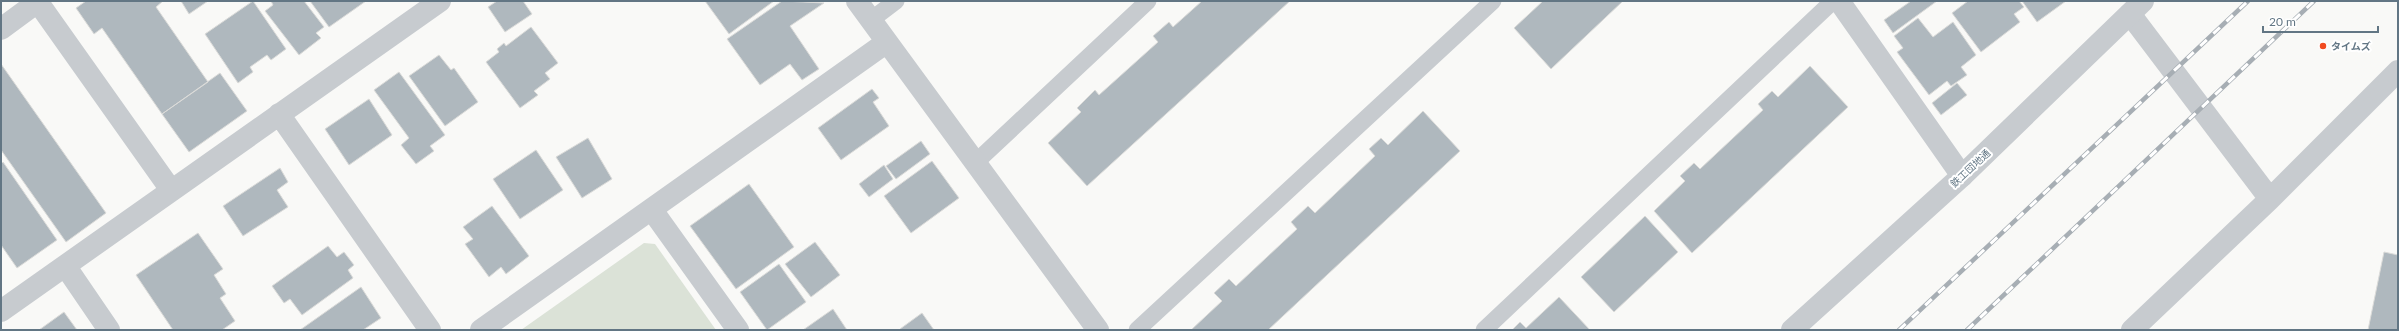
<svg xmlns="http://www.w3.org/2000/svg" width="2399" height="331" font-family="Lato,'Noto Sans JP',sans-serif">
	<style>
		.green { fill: #dbe2d7 }
		.building { fill: #afb8be; stroke: #dbdbd9 }
		.lines { fill: none; stroke-linecap: round; stroke-linejoin: round }
		.service { stroke: #c7cbcf; stroke-width: 17 }
		.minor { stroke: #c7cbcf; stroke-width: 22 }
		.tertiary { stroke: #c7cbcf; stroke-width: 22 }
		.rail-casing { stroke: #a7aeb4; stroke-width: 4.5 }
		.rail { stroke: #fff; stroke-width: 3; stroke-dasharray: 9; stroke-linecap: butt }
		.poi-dot { fill: #f14a1f; stroke: #fff; stroke-width: 1.5 }
		.labels { text-anchor: middle; stroke-width: 4; stroke-linejoin: round; paint-order: stroke }
		.poi-label { font-size: 10px; font-weight: bold; fill: #627684; stroke: #fff; text-anchor: start }
		.street-label { font-size: 10px; fill: #627684; stroke: #fff }
	</style>
	<rect width="100%" height="100%" fill="#f9f9f7"/>
	<!-- green -->
	<path class="green" d="M644 243 655 244 716 330H521Z"/>
	<!-- building -->
	<path class="building" d="M86 1H163L156 7 208 82 162 114 102 28 94 34 76 8Z
		M181 1H208L189 14Z
		M253 1 286 49 271 60 267 55 250 67 253 72 238 83 205 34Z
		M271 1H304L324 27 316 33 321 38 299 55 265 11 273 5Z
		M310 1H366L329 27Z
		M497 1H523L532 14 505 32 488 7Z
		M705 1H774L729 34Z
		M782 1 824 3 790 26 819 69 802 80 790 64 760 85 727 39Z
		M1202 1H1290L1087 186 1048 143 1081 112 1077 108 1095 90 1099 95 1158 42 1153 36 1169 22 1173 27Z
		M1543 1H1623L1551 69 1514 28Z
		M1911 1H1937L1893 33 1884 20Z
		M1968 1H2019L2024 7 2014 14 2020 22 1981 52 1952 13Z
		M2022 1H2066L2037 22Z
		M1918 18 1933 37 1953 22 1976 55 1961 67 1967 75 1951 86 1947 81 1929 95 1897 52 1903 48 1894 36Z
		M531 27 558 63 545 73 550 79 534 91 538 95 520 108 486 62 499 52 497 49 504 43 506 46Z
		M439 55 451 70 454 68 478 102 445 126 409 76Z
		M1 64 106 213 66 242 1 150Z
		M1810 66 1848 107 1692 253 1654 211 1685 181 1680 176 1694 163 1700 169 1763 110 1758 104 1772 91 1778 97Z
		M399 72 445 135 430 146 434 151 416 164 401 145 409 138 374 90Z
		M220 73 247 111 189 152 162 114Z
		M1957 83 1967 95 1941 115 1932 103Z
		M872 89 879 98 873 102 889 126 841 160 818 128Z
		M369 99 392 135 349 165 325 129Z
		M1423 111 1460 151 1268 330H1191L1222 301 1214 293 1229 279 1236 286 1297 229 1291 222 1308 206 1315 213 1375 156 1369 149 1381 138 1388 145Z
		M588 138 612 179 582 198 556 157Z
		M921 141 930 154 896 179 886 166Z
		M536 150 563 190 520 219 493 179Z
		M932 161 959 198 911 233 884 196Z
		M3 162 57 240 17 268 1 245V164Z
		M884 165 893 179 869 197 859 184Z
		M280 168 288 182 277 190 288 207 243 236 223 206Z
		M749 184 794 247 736 289 690 226Z
		M492 206 529 256 506 274 501 267 489 277 465 244 473 239 463 227Z
		M1645 216 1678 252 1614 312 1581 277Z
		M198 233 223 269 214 275 226 294 220 298 235 321 222 330H173L136 275Z
		M815 242 840 275 811 297 785 264Z
		M328 246 337 257 344 252 354 265 348 270 353 278 302 315 290 299 284 303 272 286Z
		M2384 252 2398 255V330H2368Z
		M779 264 806 302 767 330 740 292Z
		M361 287 381 318 363 330H300Z
		M1559 297 1590 330H1512L1520 322 1526 328Z
		M833 309 847 330H803Z
		M64 312 77 330H39Z
		M922 313 934 330H901L900 329Z"/>
	<g class="lines">
		<!-- service -->
		<path class="service" d="M871 20 896 1
			M975 163 1148 1
			M1137 330 1493 1
			M1484 330 1833 1"/>
		<!-- minor -->
		<path class="minor" d="M37 1 171 190
			M857 1 1098 330
			M1839 1 1962 176
			M2130 14 2270 199
			M1 29 39 1
			M279 114 430 330
			M652 210 738 330
			M66 267 109 330
			M1 311 440 1
			M481 330 887 42
			M2132 330 2270 199 2398 71"/>
		<!-- tertiary -->
		<path class="tertiary" d="M1792 330 1962 176 2143 1"/>
		<defs>
			<path id="rail" d="M1899 330 2248 1
				M1967 330 2314 1"/>
		</defs>
		<!-- rail casing -->
		<use href="#rail" class="rail-casing"/>
		<!-- rail -->
		<use href="#rail" class="rail"/>
	</g>
	<!-- markers -->
	<circle class="poi-dot" cx="2323" cy="46" r="4"/>
	<g class="labels">
		<!-- poi labels -->
		<g class="poi-label">
			<text x="2331" y="50">タイムズ</text>
		</g>
		<!-- street labels -->
		<g class="street-label">
			<text transform="translate(1970 168) rotate(-43)" y="4">鉄工団地通</text>
		</g>
	</g>
	<!-- border -->
	<rect width="2399" height="331" fill="none" stroke="#627684" stroke-width="4"/>
	<!-- scale -->
	<path d="M2263 26v6h115v-6" fill="none" stroke="#627684" stroke-width="2"/>
	<text x="2269" y="26" font-size="12" fill="#627684" stroke="#ffffff" stroke-width="3" paint-order="stroke">20 m</text>
</svg>
